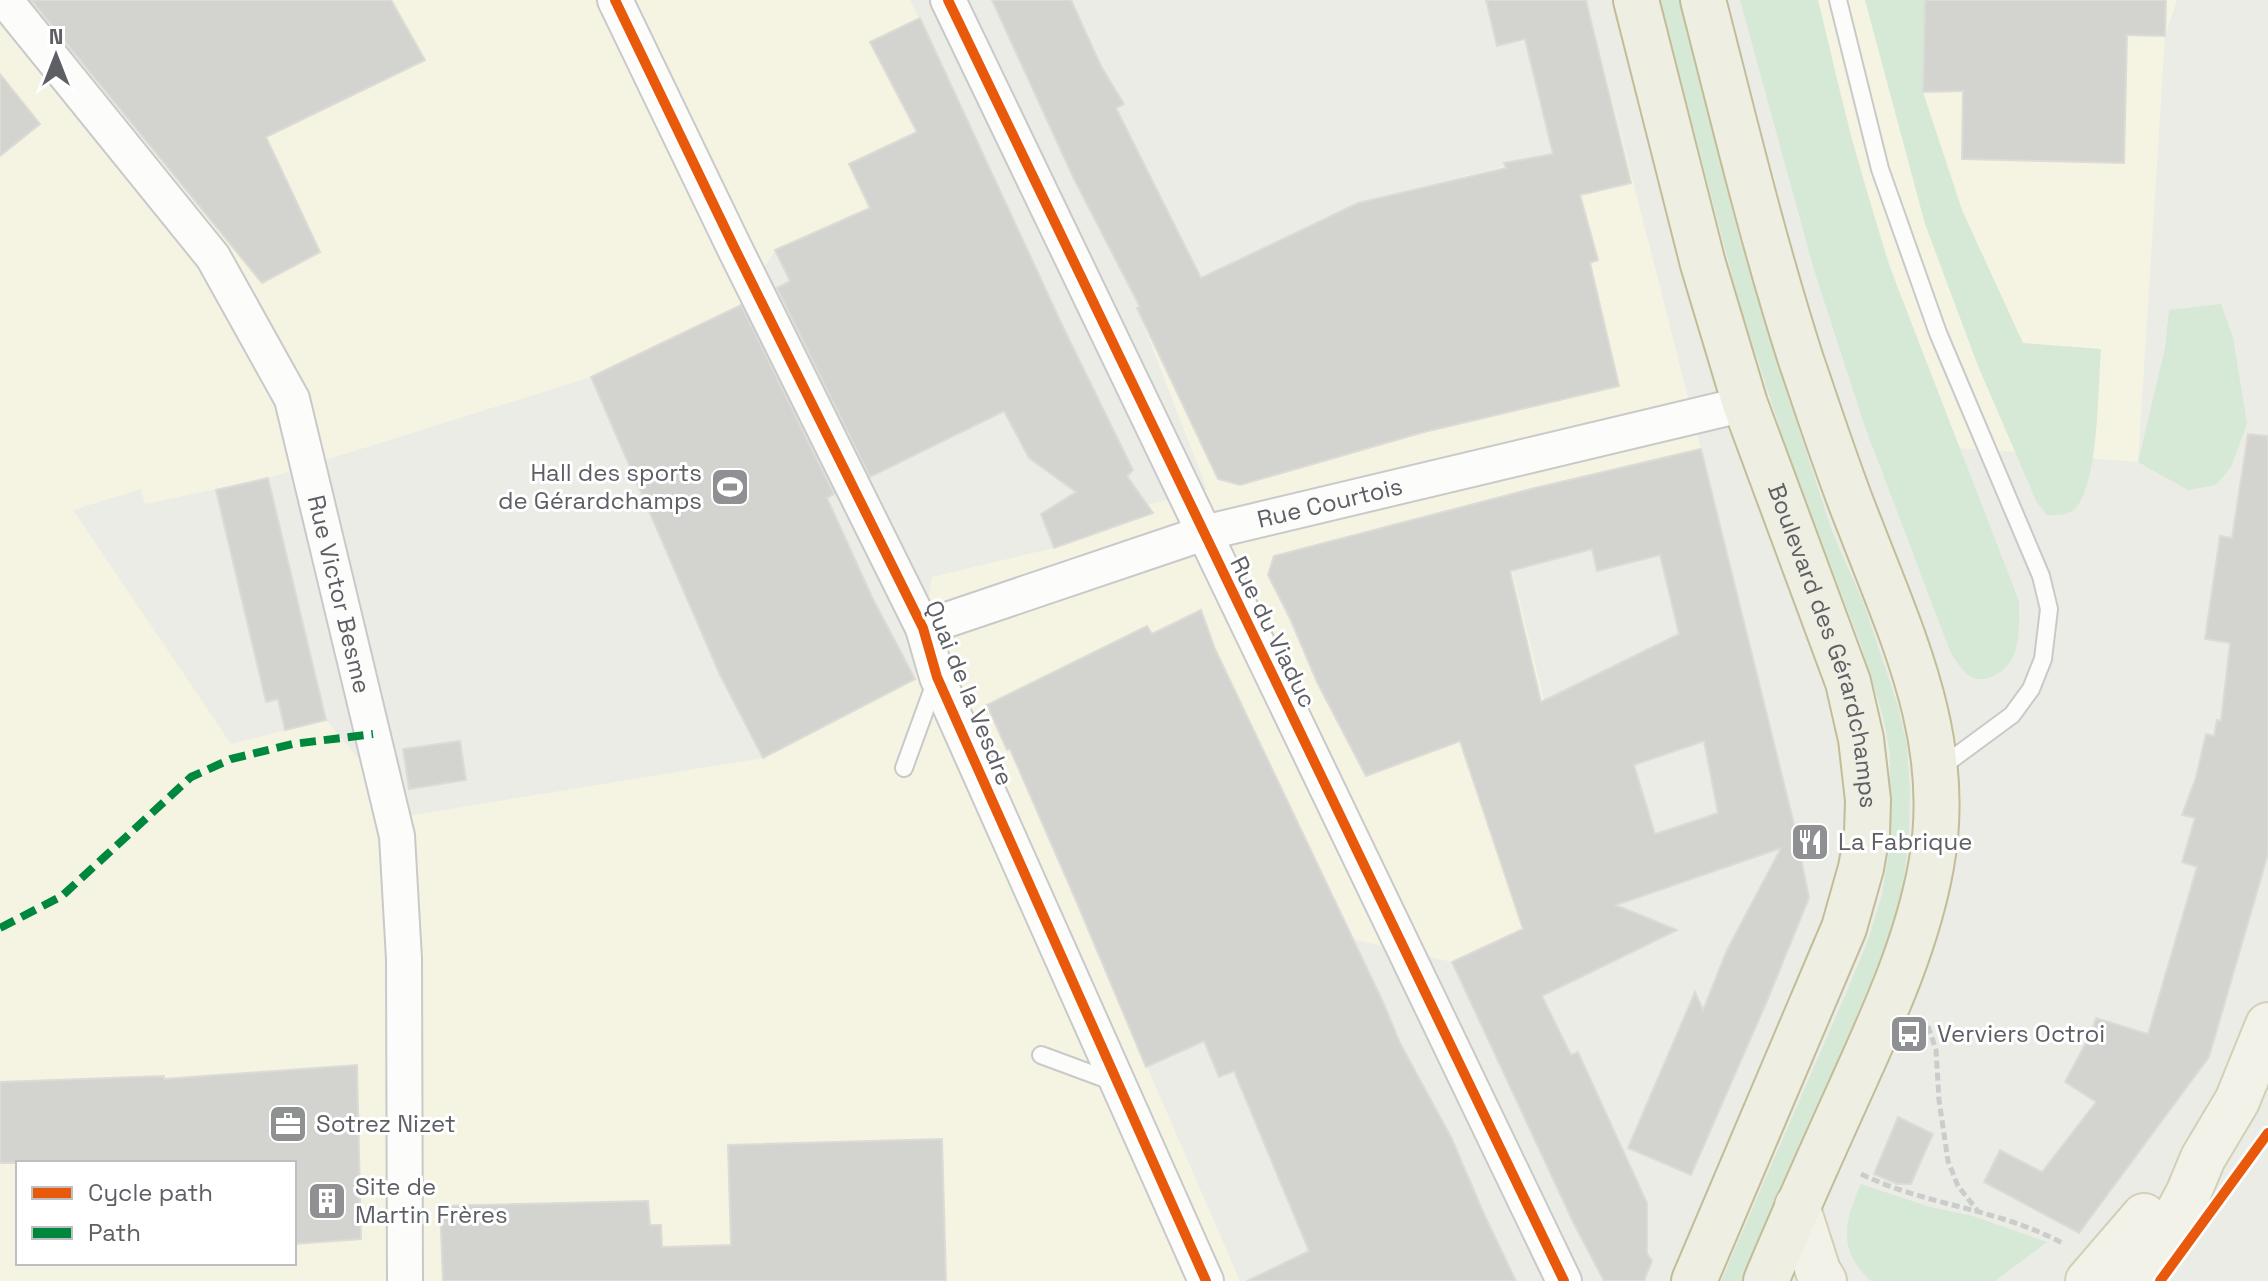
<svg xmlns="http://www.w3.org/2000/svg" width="2268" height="1281" font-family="'Space Grotesk',sans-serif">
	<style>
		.commercial { fill: #f5f4e2; fill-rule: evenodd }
		.green { fill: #d6e8d6 }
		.building { fill: #d3d3d0; stroke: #dcdbd6; stroke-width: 2; fill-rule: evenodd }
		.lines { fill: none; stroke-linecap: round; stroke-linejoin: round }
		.lane-casing { stroke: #c9c9c9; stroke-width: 20 }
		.street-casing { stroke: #c9c9c9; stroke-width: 38 }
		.primary-casing { stroke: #d2d0b7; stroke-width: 48 }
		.highway-casing { stroke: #c2bc97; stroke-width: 48 }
		.path { stroke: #c9cdcb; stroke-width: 5; stroke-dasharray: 8 4; stroke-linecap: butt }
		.lane { stroke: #fcfcfb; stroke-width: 16 }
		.street { stroke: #fcfcfb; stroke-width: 34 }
		.primary { stroke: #f2f2e9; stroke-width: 44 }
		.highway { stroke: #efeee2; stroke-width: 44 }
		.quiet { stroke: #00873e; stroke-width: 8; stroke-dasharray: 16 8; stroke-linecap: butt }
		.cycleway-casing { stroke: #fff; stroke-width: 15 }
		.cycleway { stroke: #e8590c; stroke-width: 10 }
		.labels { text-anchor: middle; stroke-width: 6; stroke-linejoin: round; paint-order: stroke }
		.poi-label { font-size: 24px; fill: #5d5f65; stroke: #fff; text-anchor: start }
		.street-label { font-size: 24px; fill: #5d5f65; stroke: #fff }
	</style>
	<rect width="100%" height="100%" fill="#ecece7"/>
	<!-- commercial -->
	<path class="commercial" d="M30 0 72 54 142 0H910L1065 331 860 432 775 251 739 306 591 377 268 478 145 504 141 489 73 510 231 744 326 720 407 816 763 758 915 679 932 577 1054 548 1147 505 1207 489 1137 308 1359 202 1556 154 1526 40 1497 47 1486 0H1587L1701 449 1535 488 1274 556 1268 575 1318 683 1512 571 1544 700 1623 662 1655 754 1634 766 1625 881 1452 962 1352 939 1131 1030 1240 1281H0V16ZM18 1163H294V1263H18Z
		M1818 0H2177L2165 36 2138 462 1959 448 1897 286 1874 218 1835 74Z"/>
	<!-- green -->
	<path class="green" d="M1660 0H1679L1738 233 1769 337 1832 531 1864 604 1898 706 1907 745 1910 791 1909 833 1902 895 1890 932 1871 984 1742 1281H1721L1850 984 1868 940 1882 895 1889 850 1890 753 1883 716 1861 645 1791 462 1740 306Z
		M1740 0H1818L1852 141 1889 265 2019 601C2019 630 2023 667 1988 678 1969 684 1959 666 1950 651L1865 427 1814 270Z
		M1865 0H1925L1923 92 1962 210 2023 343 2101 349C2098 386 2099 481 2076 508 2068 516 2057 515 2047 515L2037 503 1978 366 1925 224Z
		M2221 304 2233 337 2247 424 2231 467 2216 485 2188 490 2138 462 2165 348 2169 310Z
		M1861 1184 1930 1207 1973 1216 2047 1242 1995 1281H1871C1837 1250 1844 1222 1861 1184Z"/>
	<!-- building -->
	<path class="building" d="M31 0H391L425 60 266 137 320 252 262 283Z
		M992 0H1071L1101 66 1124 104 1116 108 1201 278 1358 203 1506 168 1504 163 1553 154 1525 39 1497 46 1486 0H1586L1631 183 1580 195 1598 260 1590 263 1619 386 1424 432 1240 485 1218 479 1137 308 1140 307 1074 179Z
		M1925 0H2166L2165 36 2127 35 2124 163 1962 159 1963 91 1923 92Z
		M920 18 1065 331 1133 470 1127 476 1153 513 1054 548 1041 514 1076 492 1029 458 1004 411 870 477 777 288 790 281 775 250 870 208 849 164 917 132 870 42Z
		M0 74 40 124 0 156Z
		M741 305 834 494 827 498 872 597 915 679 763 758 720 675 591 377Z
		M2248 434 2268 436V854L2209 1057 2079 1233 1984 1182 2000 1150 2042 1172 2096 1102 2065 1082 2091 1033 2096 1018 2148 1034 2197 867 2182 862 2195 818 2182 815 2196 777 2206 734 2214 736 2217 720 2221 721 2230 643 2205 639 2220 536 2232 538Z
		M1701 449 1794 824 1809 898 1767 1001 1691 1175 1628 1148 1695 992 1703 1010 1727 950 1781 848 1616 905 1677 930 1542 996 1571 1055 1578 1052 1647 1203V1253L1652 1261 1644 1281H1604L1574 1224 1452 962 1523 929 1460 741 1366 776 1317 682 1291 620 1268 575 1274 556 1535 488ZM1592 549 1597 571 1660 555 1679 634 1541 702 1510 571ZM1704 741 1718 813 1655 834 1634 765Z
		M268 478 326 720 285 730 278 699 266 702 216 490Z
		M1201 610 1215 649 1383 1002 1400 1043 1452 1139 1484 1214 1516 1281H1247L1309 1251 1234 1071 1219 1077 1204 1041 1146 1067 1075 898 1010 749 1007 750 987 705 1147 626 1152 634Z
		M460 741 466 780 409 789 403 749Z
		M357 1065 361 1239 294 1244V1163H0V1082L164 1076V1079Z
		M1898 1117 1933 1134 1911 1184H1897L1874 1174Z
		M942 1139 946 1281H443L440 1206 648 1201 650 1225H661L662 1247 731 1245 728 1145Z"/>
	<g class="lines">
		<defs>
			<path id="lane" d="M1838 0 1880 169 1938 333 2041 576 2049 609 2043 659 2031 689 2012 715 1940 768
				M904 768 936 680
				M1041 1055 1114 1082"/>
			<g id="street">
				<path id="s1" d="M5 0 213 257 292 399 397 836 404 959 405 1281"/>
				<path d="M615 0 734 247 923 628 937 677 1206 1281"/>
				<path d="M948 0 1564 1281"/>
				<path id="s2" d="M923 628 1204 533 1745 404"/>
			</g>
			<path id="primary" d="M1797 1206 1818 1271 1824 1281
				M2088 1281 2144 1216
				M2128 1281 2169 1229 2188 1194 2203 1158 2237 1101 2268 1025"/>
			<g id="highway">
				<path id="s3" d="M1636 0 1703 264 1745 404 1848 682 1861 739 1868 800 1867 834 1861 868 1844 928 1694 1281"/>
				<path d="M1703 0C1734 120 1763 242 1801 360 1820 415 1838 472 1860 526 1903 638 1954 743 1931 866 1917 944 1883 1017 1851 1088 1822 1152 1793 1216 1766 1281"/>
			</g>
		</defs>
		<!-- lane casing -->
		<use href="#lane" class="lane-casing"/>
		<!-- street casing -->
		<use href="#street" class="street-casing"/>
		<!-- primary casing -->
		<use href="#primary" class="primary-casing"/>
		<!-- highway casing -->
		<use href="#highway" class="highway-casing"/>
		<!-- path -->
		<path class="path" d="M1928 1026 1936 1050 1939 1100 1948 1161 1958 1186 1977 1210
			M1861 1174C1927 1206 1997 1208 2062 1243"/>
		<!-- lane -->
		<use href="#lane" class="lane"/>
		<!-- street -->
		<use href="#street" class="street"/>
		<!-- primary -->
		<use href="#primary" class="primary"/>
		<!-- highway -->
		<use href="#highway" class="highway"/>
		<!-- quiet -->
		<path class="quiet" d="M0 928 62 896 191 777 231 759 293 744 373 734"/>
		<defs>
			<path id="cycleway" d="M615 0 734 247 923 628 937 677 1206 1281
				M948 0 1564 1281
				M2160 1281 2268 1133"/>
		</defs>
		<!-- cycleway casing -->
		<use href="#cycleway" class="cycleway-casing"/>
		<!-- cycleway -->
		<use href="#cycleway" class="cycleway"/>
	</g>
	<!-- icons -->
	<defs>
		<symbol id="stadium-square" viewBox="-11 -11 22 22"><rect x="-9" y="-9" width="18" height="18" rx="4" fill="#8f9092" stroke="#fff"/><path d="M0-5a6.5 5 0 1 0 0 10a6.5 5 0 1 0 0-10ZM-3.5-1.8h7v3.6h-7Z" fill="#fff"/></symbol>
		<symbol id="restaurant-square" viewBox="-11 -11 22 22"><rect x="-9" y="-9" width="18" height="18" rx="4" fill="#8f9092" stroke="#fff"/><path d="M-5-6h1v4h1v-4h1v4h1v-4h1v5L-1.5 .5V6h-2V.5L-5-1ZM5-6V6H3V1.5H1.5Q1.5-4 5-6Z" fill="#fff"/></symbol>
		<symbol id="bus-square" viewBox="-11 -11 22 22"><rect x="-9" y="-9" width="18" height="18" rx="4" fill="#8f9092" stroke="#fff"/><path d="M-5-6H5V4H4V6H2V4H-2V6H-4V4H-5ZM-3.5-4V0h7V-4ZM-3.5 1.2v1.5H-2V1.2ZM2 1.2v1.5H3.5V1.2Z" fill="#fff"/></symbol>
		<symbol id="office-square" viewBox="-11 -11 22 22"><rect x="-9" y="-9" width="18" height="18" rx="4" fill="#8f9092" stroke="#fff"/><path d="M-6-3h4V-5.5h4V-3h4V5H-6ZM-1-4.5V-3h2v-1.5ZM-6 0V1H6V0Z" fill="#fff"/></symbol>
		<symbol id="building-square" viewBox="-11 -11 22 22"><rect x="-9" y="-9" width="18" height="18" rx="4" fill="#8f9092" stroke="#fff"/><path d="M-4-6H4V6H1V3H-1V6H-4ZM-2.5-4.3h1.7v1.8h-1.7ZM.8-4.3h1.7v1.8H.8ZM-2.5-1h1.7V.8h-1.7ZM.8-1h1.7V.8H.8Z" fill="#fff"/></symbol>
	</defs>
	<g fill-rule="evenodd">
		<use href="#stadium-square" x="708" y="465" width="44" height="44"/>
		<use href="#restaurant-square" x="1788" y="820" width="44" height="44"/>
		<use href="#bus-square" x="1887" y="1012" width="44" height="44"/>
		<use href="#office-square" x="266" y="1102" width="44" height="44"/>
		<use href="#building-square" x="305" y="1179" width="44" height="44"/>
	</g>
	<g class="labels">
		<!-- poi labels -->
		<g class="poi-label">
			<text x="702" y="481" text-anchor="end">Hall des sports<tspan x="702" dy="28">de Gérardchamps</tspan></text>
			<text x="1838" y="850">La Fabrique</text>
			<text x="1937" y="1042">Verviers Octroi</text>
			<text x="316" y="1132">Sotrez Nizet</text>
			<text x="355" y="1195">Site de<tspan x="355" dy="28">Martin Frères</tspan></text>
		</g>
		<!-- street labels -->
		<g class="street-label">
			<text dy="8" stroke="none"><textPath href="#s2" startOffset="426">Rue Courtois</textPath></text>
			<text dy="8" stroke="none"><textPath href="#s1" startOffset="694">Rue Victor Besme</textPath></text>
			<text transform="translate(1273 632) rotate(64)" y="8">Rue du Viaduc</text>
			<text dy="8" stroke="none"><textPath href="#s3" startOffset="674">Boulevard des Gérardchamps</textPath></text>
			<text transform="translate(969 693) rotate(68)" y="8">Quai de la Vesdre</text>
		</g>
	</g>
	<!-- legend -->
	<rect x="16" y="1161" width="280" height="104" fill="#ffffff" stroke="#bebfc1" stroke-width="2"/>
	<rect x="32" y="1187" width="40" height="12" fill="#e8590c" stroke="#bebfc1" stroke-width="2"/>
	<text x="88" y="1201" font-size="24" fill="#5d5f65">Cycle path</text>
	<rect x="32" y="1227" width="40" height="12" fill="#00873e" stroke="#bebfc1" stroke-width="2"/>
	<text x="88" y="1241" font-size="24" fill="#5d5f65">Path</text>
	<!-- north arrow -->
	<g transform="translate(56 56)" stroke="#ffffff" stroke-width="6" paint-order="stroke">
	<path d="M0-6L14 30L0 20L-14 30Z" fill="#5d5f65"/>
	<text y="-12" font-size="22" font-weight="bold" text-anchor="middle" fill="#5d5f65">N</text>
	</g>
</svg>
